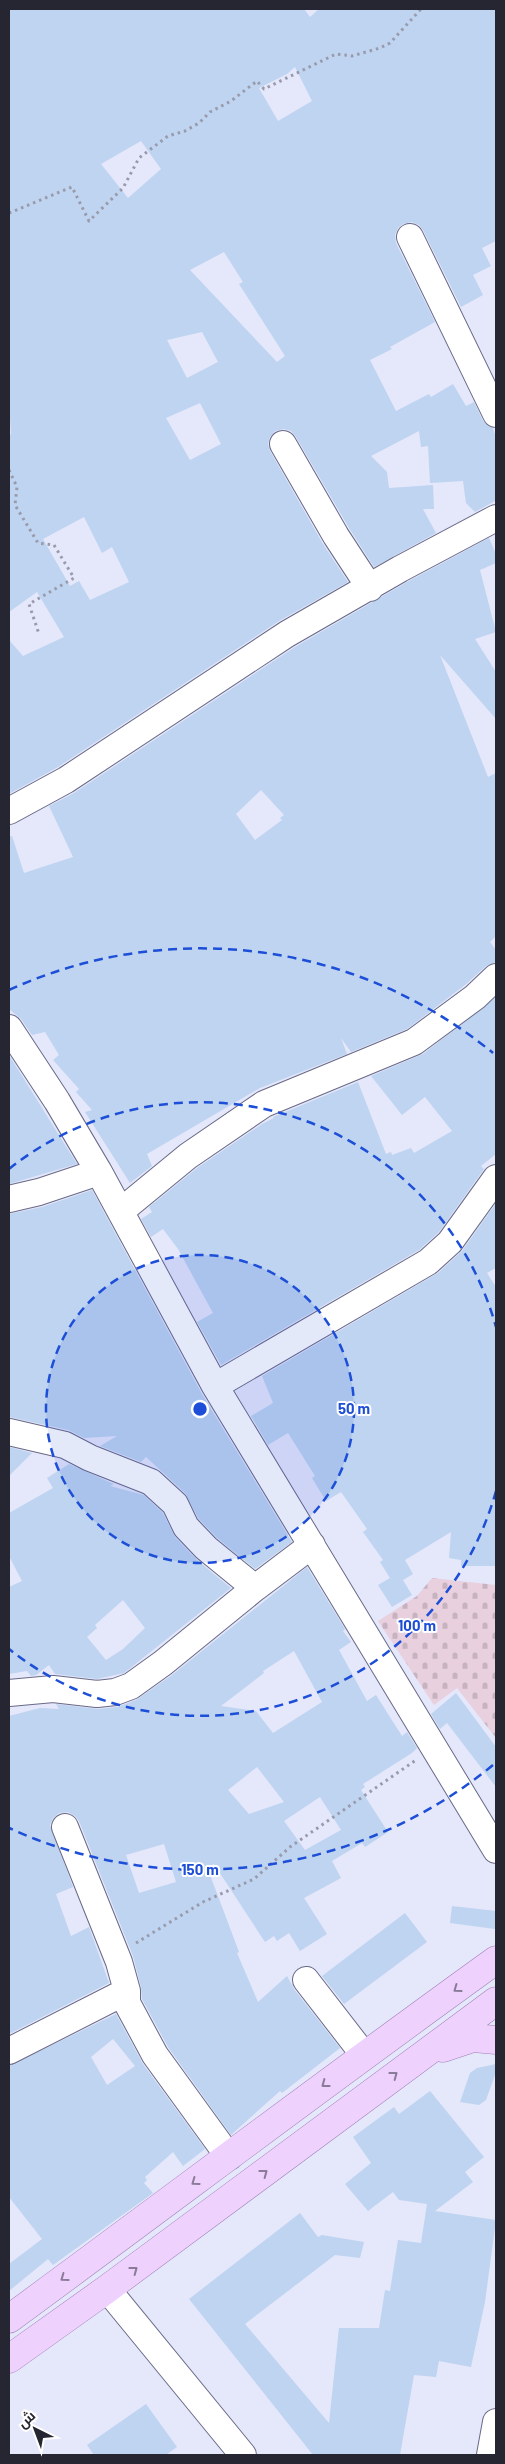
<svg xmlns="http://www.w3.org/2000/svg" width="505" height="2464" font-family="Barlow,Cairo,sans-serif">
	<style>
		.cemetery { fill: url(#cemetery-stones) }
		.building { fill: #bed4f0; fill-rule: evenodd }
		.lines { fill: none; stroke-linecap: round; stroke-linejoin: round }
		.minor-casing { stroke: #696a87; stroke-width: 28 }
		.major-casing { stroke: #a081b5; stroke-width: 29 }
		.path { stroke: #999aab; stroke-width: 3; stroke-dasharray: 2.5 4; stroke-linecap: butt }
		.minor { stroke: #fff; stroke-width: 26 }
		.major { stroke: #eed1fd; stroke-width: 28 }
		.oneway { stroke: #8a7c98 }
		.ring { fill: none; stroke: #1d4ed8; stroke-width: 2.5; stroke-dasharray: 9 6 }
		.centre { fill: #1d4ed8; stroke: #fff; stroke-width: 2.5 }
		.ring-label { font-size: 15px; text-anchor: middle; font-weight: bold; fill: #1d4ed8; stroke: #fff; stroke-width: 4; stroke-linejoin: round; paint-order: stroke }
	</style>
	<defs>
		<pattern id="cemetery-stones" width="16" height="16" patternUnits="userSpaceOnUse" patternTransform="scale(1.25)"><rect width="16" height="16" fill="#e8d0de"/><path d="M2 7V4a2 2 0 0 1 4 0v3zM10 15v-3a2 2 0 0 1 4 0v3z" fill="#c7b2bf"/></pattern>
	</defs>
	<rect width="100%" height="100%" fill="#e5e7fb"/>
	<!-- cemetery -->
	<path class="cemetery" d="M432 1578 496 1585V1738L457 1688 434 1705 378 1621 417 1596Z"/>
	<!-- building -->
	<path class="building" d="M9 9H304L310 17 319 9H496V241L482 248 491 266 473 275 483 295 461 307 423 230 419 225 412 222 403 224 398 228 395 235 396 243 435 322 390 347 392 349 370 360 396 411 429 394 431 397 453 384 466 406 474 402 483 421 493 428 496 438 495 501 475 512 466 503 463 481 430 483 428 446 421 447 419 431 371 456 387 472 389 488 433 485 434 509H423L436 533 374 567 349 528 296 437 291 431 284 429 275 431 270 437 268 444 270 451 323 544 348 582 279 621 58 767 9 794V640L23 656 64 637 37 592 9 612V435L11 434 9 402ZM295 67 312 101 278 121 259 88 287 74ZM141 141 161 169 128 198 101 164ZM224 252 243 282 239 284 285 356 277 362 190 270ZM202 332 218 362 187 378 167 340ZM200 403 221 444 190 460 166 418ZM84 517 102 553 112 547 129 582 90 600 79 581 70 586 43 539Z
		M489 538 496 554V563L480 570 496 632 475 639 496 672V719L440 655 488 777 496 773V936L490 942 496 950V962L486 966 465 985 407 1029 351 1052 341 1038 347 1054 260 1088 147 1154 152 1166 130 1183 85 1112 92 1110 76 1092 79 1089 53 1060 59 1055 45 1032 32 1035 21 1019 9 1009V837L12 836 24 873 73 857 49 806 74 793 295 647 407 582ZM261 790 284 815 280 818 282 820 255 840 236 814Z
		M496 997V1154L481 1166 484 1169 439 1232 419 1250 221 1365 197 1322 213 1313 178 1249 163 1229 151 1237 141 1219 152 1212 149 1207 197 1168 262 1124 274 1118 273 1117 358 1082 386 1154 391 1152 392 1155 411 1148 414 1153 452 1131 425 1097 402 1115 371 1076 423 1054Z
		M9 1055 77 1164 9 1184Z
		M92 1190 202 1394 292 1542 255 1569 216 1537 198 1518 185 1493 146 1457 141 1462 100 1446 117 1436 84 1438 68 1430 9 1417V1214L42 1207Z
		M496 1203V1268L487 1273 496 1287V1566H461V1560L449 1558 451 1532 405 1560 413 1574 403 1580 412 1595 392 1607 378 1585 390 1578 380 1562 383 1560 363 1532 367 1529 341 1492 326 1501 312 1478 315 1476 288 1433 268 1445 251 1416 273 1403 262 1376 438 1273 462 1251Z
		M9 1447 32 1453 9 1476Z
		M69 1464 114 1484 110 1486 144 1495 163 1513 175 1537 197 1560 231 1588 124 1673 97 1679 55 1674 49 1665 36 1675 31 1676 27 1671 9 1674V1587L22 1581 9 1556V1513L53 1488 47 1478ZM123 1600 145 1628 123 1649 106 1660 87 1637 97 1628 95 1625Z
		M307 1567 345 1629 343 1631 351 1642 339 1650 367 1701 376 1695 402 1736 407 1732 417 1748 412 1753 363 1784 365 1787 361 1790 388 1832 365 1847 362 1843 332 1861 341 1878 304 1898 327 1934 300 1951 289 1933 277 1941 274 1936 265 1942 214 1864 207 1867 239 1952 237 1953 258 2002 287 1976 294 1989 340 2048 282 2093 280 2091 231 2135 168 2047 142 1999 141 1987 133 1956 79 1821 75 1816 68 1812 59 1813 53 1818 50 1825 73 1887 56 1894 71 1936 89 1927 109 1983 9 2034V1716L40 1708 59 1709 56 1704 98 1709 117 1707 136 1700 172 1675ZM294 1651 322 1702 273 1733 256 1711 221 1706 264 1673 263 1671ZM257 1767 284 1802 249 1814 228 1790ZM320 1797 341 1830 305 1850 284 1821ZM164 1844 176 1882 139 1893 126 1855Z
		M456 1693 496 1747V1787L447 1723 440 1729 431 1714Z
		M452 1906 496 1911 495 1929 450 1923Z
		M405 1913 427 1942 344 2004 322 1976Z
		M116 2014 143 2064 205 2149 183 2166 173 2152 145 2177 147 2180 144 2183 153 2193 53 2265 48 2259 9 2291V2264L42 2239 9 2197V2066ZM113 2039 135 2066 107 2085 91 2057Z
		M496 2064V2072L486 2100 479 2105 460 2102 470 2073 477 2068Z
		M430 2091 484 2157 465 2172 473 2182 435 2211 496 2220 485 2302 471 2367 439 2361 436 2377 414 2375 400 2455H313L189 2299 300 2213 318 2237 322 2235 364 2242 360 2258 335 2255 245 2324 329 2423 339 2328H379L385 2290 390 2291 398 2240 421 2243 427 2204 399 2200 393 2192 368 2211 345 2184 371 2163 353 2137 394 2107 399 2114Z
		M146 2404 177 2447 166 2455H94L87 2445Z"/>
	<g class="lines">
		<defs>
			<path id="minor" d="M410 237 496 414
				M283 444 336 536 370 588
				M9 811 66 780 287 634 400 569 496 518
				M9 1028 57 1101 99 1172 215 1386 496 1850
				M9 1199 39 1192 99 1172
				M121 1211 188 1156 264 1104 414 1042 475 997 496 977
				M215 1386 428 1262 450 1242 496 1178
				M9 1432 65 1445 90 1458 151 1482 175 1504 186 1527 206 1548 255 1588
				M9 1693 53 1689 97 1694 115 1692 131 1686 163 1663 255 1588 312 1545
				M65 1827 119 1962 127 1991V2003L155 2055 229 2157
				M306 1980 364 2055
				M9 2051 127 1991
				M107 2289 243 2455
				M490 2455 496 2422"/>
			<path id="major" d="M443 2048 473 2038 496 2040
				M9 2319C171 2200 332 2078 496 1960
				M9 2359 107 2289 496 2001"/>
		</defs>
		<!-- minor casing -->
		<use href="#minor" class="minor-casing"/>
		<!-- major casing -->
		<use href="#major" class="major-casing"/>
		<!-- path -->
		<path class="path" d="M9 213 72 187 89 221 123 188 139 158 168 136 185 131 199 123 210 112 231 101 257 81 264 89 336 54 352 56 380 48 390 43 421 9
			M9 470 17 487 15 505 38 543 54 545 74 578 29 604 39 634
			M136 1943 203 1902 254 1879 290 1847 416 1760"/>
		<!-- minor -->
		<use href="#minor" class="minor"/>
		<!-- major -->
		<use href="#major" class="major"/>
	</g>
	<!-- one-way arrows -->
	<defs><path id="oneway-chevron" d="M-2-3.5L2.5 0L-2 3.5" fill="none" stroke-width="1.6" stroke-linecap="round" stroke-linejoin="round" transform="scale(1.25)"/></defs>
	<g class="oneway">
		<use href="#oneway-chevron" transform="translate(457 1989) rotate(144)"/>
		<use href="#oneway-chevron" transform="translate(394 2075) rotate(-37)"/>
		<use href="#oneway-chevron" transform="translate(325 2084) rotate(143)"/>
		<use href="#oneway-chevron" transform="translate(264 2173) rotate(-37)"/>
		<use href="#oneway-chevron" transform="translate(195 2182) rotate(144)"/>
		<use href="#oneway-chevron" transform="translate(134 2270) rotate(-37)"/>
		<use href="#oneway-chevron" transform="translate(64 2278) rotate(144)"/>
	</g>
	<!-- distance rings -->
	<circle cx="200" cy="1409" r="154" fill="#1d4ed8" fill-opacity=".12"/>
	<g class="ring">
		<circle cx="200" cy="1409" r="154"/>
		<path d="M496 1491A307 307 0 0 1 9 1649M9 1169A307 307 0 0 1 496 1327"/>
		<path d="M493 1765A461 461 0 0 1 9 1828M9 990A461 461 0 0 1 493 1053"/>
	</g>
	<circle cx="200" cy="1409" r="8" class="centre"/>
	<g class="ring-label">
		<text x="354" y="1414">50 m</text>
		<text x="417" y="1631">100 m</text>
		<text x="200" y="1875">150 m</text>
	</g>
	<!-- border -->
	<rect width="505" height="2464" fill="none" stroke="#262632" stroke-width="20"/>
	<!-- north arrow -->
	<g transform="translate(35 2429) rotate(318)" stroke="#ffffff" stroke-width="4" paint-order="stroke">
	<path d="M0-4L9 19L0 12L-9 19Z" fill="#262632"/>
	<text y="-8" font-size="14" font-weight="bold" text-anchor="middle" fill="#262632">ش</text>
	</g>
</svg>
